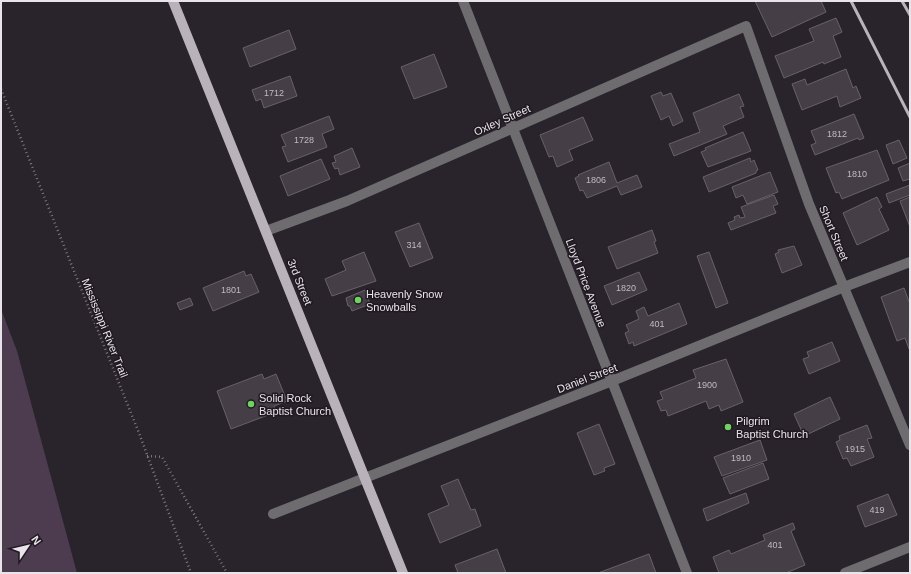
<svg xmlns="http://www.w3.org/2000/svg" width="911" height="574" font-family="Helvetica,sans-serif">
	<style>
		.green { fill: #4d3b50 }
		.building { fill: #453e46; stroke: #69616a }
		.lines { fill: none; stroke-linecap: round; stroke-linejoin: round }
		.path { stroke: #7d787f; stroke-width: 2.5; stroke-dasharray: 1 3; stroke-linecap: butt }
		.minor { stroke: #6f6c70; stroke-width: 10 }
		.major { stroke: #b9b2ba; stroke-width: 10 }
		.rail { stroke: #b9b4ba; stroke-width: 3 }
		.poi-dot { fill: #6ed361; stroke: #201921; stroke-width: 1.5 }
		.labels { text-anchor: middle; stroke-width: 3; stroke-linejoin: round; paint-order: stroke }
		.number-label { font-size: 9px; fill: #bfbac0 }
		.street-label { font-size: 11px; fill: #e8e4e9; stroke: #201921 }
		.poi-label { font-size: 11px; fill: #e8e4e9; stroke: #201921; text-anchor: start }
	</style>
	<rect width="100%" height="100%" fill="#29232b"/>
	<!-- green -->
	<path class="green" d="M1 309 17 351 77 573H1Z"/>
	<!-- building -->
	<path class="building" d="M755 1H821L826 12 772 37Z
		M836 18 842 32 833 36 841 57 824 64 823 62 784 78 775 56 814 41 809 29Z
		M289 30 296 49 250 67 243 48Z
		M434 54 447 87 414 99 401 67Z
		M846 69 853 88 856 86 861 98 840 107 837 96 802 110 792 84 805 79 807 85Z
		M290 76 297 96 264 108 261 99 256 101 252 90Z
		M661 92 663 96 671 93 683 121 673 126 669 116 661 120 651 96Z
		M739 94 744 106 740 107 744 117 723 126 727 134 674 156 669 144 700 132 693 113Z
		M854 114 864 138 859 140 858 138 815 155 811 145 816 143 811 131Z
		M329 116 334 129 322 134 327 147 288 162 282 147 286 146 281 135Z
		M583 117 593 140 569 150 573 160 557 167 553 156 549 157 540 135Z
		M743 132 751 151 708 167 701 152 706 150 705 148Z
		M899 140 907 158 893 164 886 145Z
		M352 148 360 167 340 175 338 168 335 169 332 163 336 162 334 156Z
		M877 150 889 180 842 199 839 192 836 193 826 168Z
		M750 158 751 162 754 160 758 170 756 171V173L709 192 703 177Z
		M321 159 330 179 288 196 280 176Z
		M609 162 617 183 637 175 642 187 621 195 617 186 587 198 583 190 580 191 575 178 579 176 578 175Z
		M910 163V179L903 181 898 168Z
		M770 172 778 192 747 204 743 195 736 198 732 187Z
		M910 185V195L889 203 886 194Z
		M774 195 778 204 773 206 776 213 731 230 728 223 735 220 734 217 739 215 740 218 745 217 741 207Z
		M877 197 882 207 879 209 889 230 857 245 843 213Z
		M910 197V227L900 201Z
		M419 223 433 258 410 267 395 232Z
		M652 230 656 241 654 242 658 253 617 269 608 247Z
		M794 246 802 265 782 273 775 254 779 252 778 250Z
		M364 252 376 281 332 296 325 279 346 270 342 261Z
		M709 252 728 303 716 308 697 256Z
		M244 271 246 276 251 274 259 292 213 311 203 288Z
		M639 272 647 290 612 305 604 286Z
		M904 288 910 304 909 349 905 338 897 341 881 297Z
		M365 290 370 304 352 311 350 306H348L346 298Z
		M190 298 193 305 180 310 177 303Z
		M679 303 687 324 634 346 633 342 629 344 625 333 629 331 626 325 639 319 636 311 644 307 648 316Z
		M832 342 840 361 809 374 803 359 809 357 807 352Z
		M726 359 743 402 721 411 719 405 709 409 706 401 668 416 666 410 661 411 657 401 663 399 660 392 696 378 693 370Z
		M262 374 264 379 276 374 287 401 274 406 276 412 231 429 217 391Z
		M830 397 840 419 804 436 794 414Z
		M599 424 615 464 604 468 605 471 594 475 577 433Z
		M867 425 872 438 867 439 874 457 851 466 847 458 843 459 836 442 840 440 839 436Z
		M760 440 767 460 722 476 714 457Z
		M763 463 769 479 730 494 723 478Z
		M458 479 471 510 475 509 481 526 440 543 428 514 449 505 441 486Z
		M746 493 749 503 707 521 703 509Z
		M888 494 897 515 865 527 857 506Z
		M793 523 795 529 791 531 805 565 786 573H719L713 557 729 550 731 554 765 540 763 535Z
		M497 549 506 573H458L455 565Z
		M649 554 656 573H598Z"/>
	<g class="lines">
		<!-- path -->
		<path class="path" d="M1 89 139 433 191 573
			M147 456 162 457 227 573"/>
		<!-- minor -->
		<path class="minor" d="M463 1 687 573
			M266 231 347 201 746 26 809 204 910 445
			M273 514 612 381 844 287 910 262
			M845 573 910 547"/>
		<!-- major -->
		<path class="major" d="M173 1 403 573"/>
		<!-- rail -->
		<path class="rail" d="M851 1 910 117
			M902 1 910 15"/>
	</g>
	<!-- markers -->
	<g class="poi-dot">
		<circle cx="358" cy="300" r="4"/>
		<circle cx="251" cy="404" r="4"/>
		<circle cx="728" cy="427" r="4"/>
	</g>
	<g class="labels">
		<!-- number labels -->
		<g class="number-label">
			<text x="274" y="96">1712</text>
			<text x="837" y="137">1812</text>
			<text x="304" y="143">1728</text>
			<text x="857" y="177">1810</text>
			<text x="596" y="183">1806</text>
			<text x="414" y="248">314</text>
			<text x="626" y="291">1820</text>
			<text x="231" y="293">1801</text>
			<text x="657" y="327">401</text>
			<text x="707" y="388">1900</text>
			<text x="855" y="452">1915</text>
			<text x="741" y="461">1910</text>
			<text x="877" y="513">419</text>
			<text x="775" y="548">401</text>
		</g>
		<!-- street labels -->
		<g class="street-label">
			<text transform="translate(502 120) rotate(-24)" y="4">Oxley Street</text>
			<text transform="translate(834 233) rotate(67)" y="4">Short Street</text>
			<text transform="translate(300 282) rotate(68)" y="4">3rd Street</text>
			<text transform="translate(586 283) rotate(69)" y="4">Lloyd Price Avenue</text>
			<text transform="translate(105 328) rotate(68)" y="4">Mississippi River Trail</text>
			<text transform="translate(587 378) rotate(-21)" y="4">Daniel Street</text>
		</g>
		<!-- poi labels -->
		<g class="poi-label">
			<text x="366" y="298">Heavenly Snow<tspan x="366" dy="13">Snowballs</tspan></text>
			<text x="259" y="402">Solid Rock<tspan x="259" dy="13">Baptist Church</tspan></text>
			<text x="736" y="425">Pilgrim<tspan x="736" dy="13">Baptist Church</tspan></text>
		</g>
	</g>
	<!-- border -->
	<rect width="911" height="574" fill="none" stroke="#e8e4e9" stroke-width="4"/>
	<!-- north arrow -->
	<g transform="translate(28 546) rotate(55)" stroke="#201921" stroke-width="3" paint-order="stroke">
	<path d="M0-3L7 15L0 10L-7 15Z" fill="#e8e4e9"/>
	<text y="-6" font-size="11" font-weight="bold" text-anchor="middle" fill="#e8e4e9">N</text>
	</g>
</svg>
